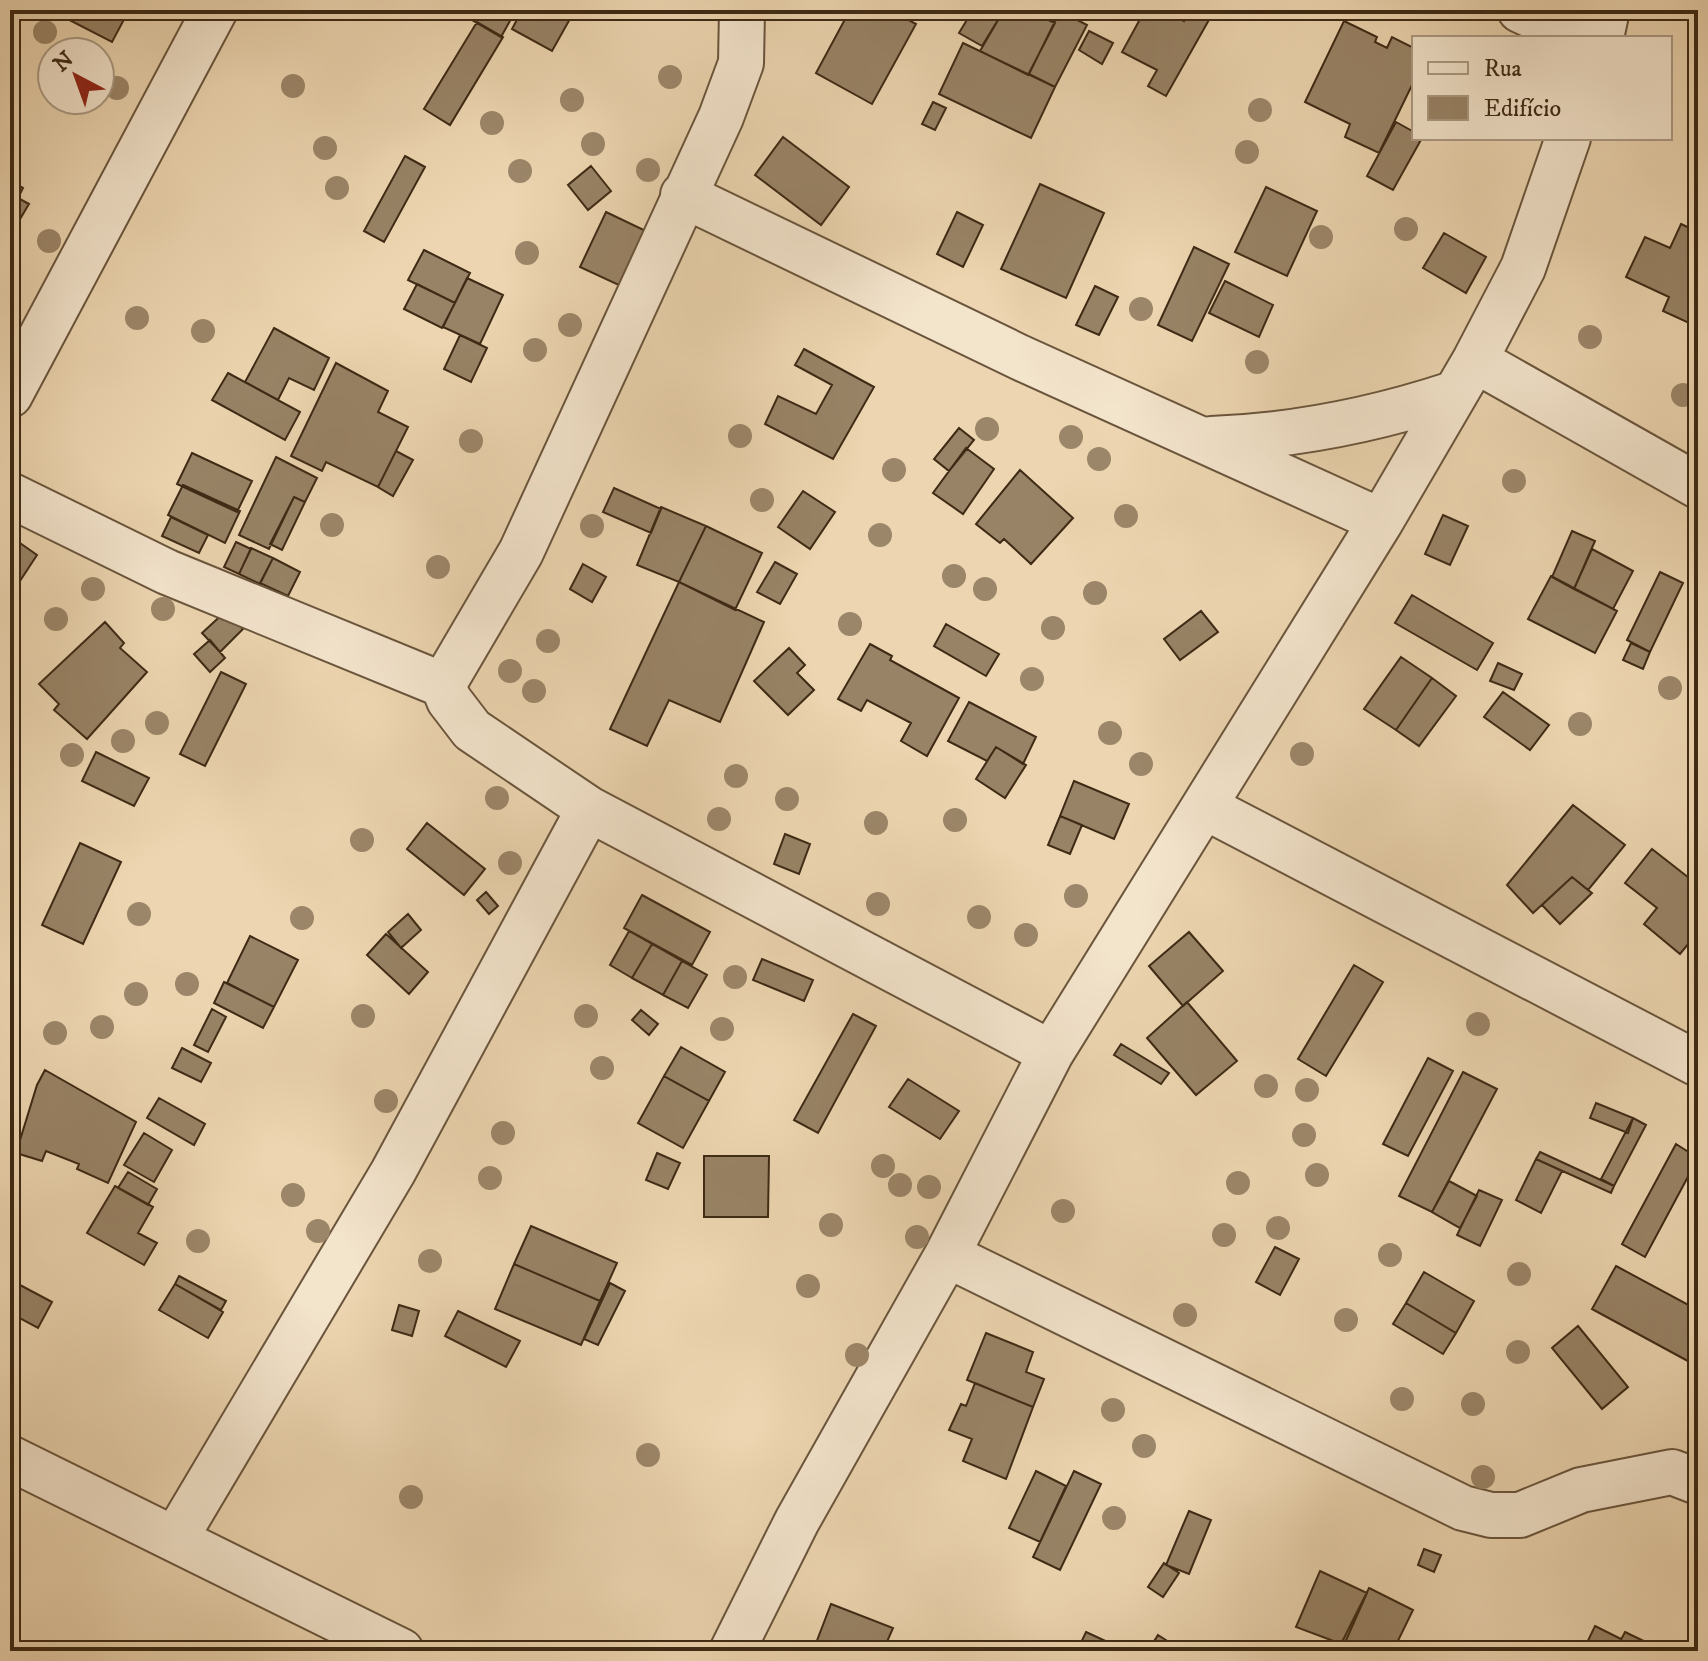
<svg xmlns="http://www.w3.org/2000/svg" width="1708" height="1661" font-family="'IM FELL DW Pica',serif">
	<style>
		.building { fill: #988366; stroke: #3e2a15; stroke-width: 2 }
		.lines { fill: none; stroke-linecap: round; stroke-linejoin: round }
		.minor-casing { stroke: #6a553c; stroke-width: 48 }
		.minor { stroke: #f3e4cc; stroke-width: 44 }
		.tree { fill: #9c8669 }
	</style>
	<rect width="100%" height="100%" fill="#ecd5b0"/>
	<filter id="stains"><feTurbulence type="fractalNoise" baseFrequency=".0025" numOctaves="4"/><feColorMatrix values="0 0 0 0 .2 0 0 0 0 .09 0 0 0 0 .02 0 0 0 .5 -.17"/></filter>
	<radialGradient id="worn" r=".72"><stop offset=".6" stop-color="#630" stop-opacity="0"/><stop offset="1" stop-color="#630" stop-opacity=".3"/></radialGradient>
	<!-- building -->
	<path class="building" d="M50 10H129L112 42Z
		M475 10H516L501 37 470 19Z
		M522 10H575L552 51 512 29Z
		M850 10H890L916 24 872 104 816 73Z
		M973 10H1004L982 46 959 33Z
		M1004 10H1026L1055 23 1028 75 980 51Z
		M1145 10H1163L1184 21 1189 10H1196L1210 18 1166 96 1148 86 1157 70 1122 52Z
		M1060 11 1087 25 1055 87 1029 74Z
		M1344 21 1377 37 1375 42 1387 48 1392 37 1414 48V81L1379 153 1345 137 1350 124 1305 102Z
		M477 22 503 37 450 125 424 109Z
		M1089 31 1113 43 1102 64 1079 50Z
		M963 43 1055 87 1031 138 939 94Z
		M933 102 946 108 935 130 922 124Z
		M1396 122 1414 132V138H1422L1393 190 1367 176Z
		M783 137 849 187 821 225 755 175Z
		M405 156 425 167 384 242 364 231Z
		M591 166 611 191 588 210 568 185Z
		M10 181 23 188 18 198 29 204 10 236Z
		M1040 184 1104 213 1066 298 1001 269Z
		M1266 187 1317 211 1287 276 1235 252Z
		M606 212 650 233 623 287 580 267Z
		M957 212 983 225 963 267 937 254Z
		M1681 224 1698 232V304L1689 323 1663 311 1669 297 1626 277 1645 237 1670 248Z
		M1444 233 1486 257 1466 293 1423 268Z
		M1194 247 1229 264 1192 341 1158 325Z
		M424 250 470 273 455 303 408 280Z
		M467 278 503 295 480 344 443 327Z
		M1225 281 1273 305 1259 337 1209 313Z
		M417 284 455 303 442 328 404 309Z
		M1095 286 1118 297 1099 335 1076 325Z
		M274 328 329 358 314 390 289 378 278 400 245 382Z
		M460 335 487 348 471 382 444 369Z
		M804 349 874 387 833 459 765 424 778 396 816 414 832 385 795 365Z
		M336 363 388 391 378 412 408 427 378 487 326 462 322 471 291 456Z
		M228 373 300 412 285 440 212 400Z
		M959 428 974 440 949 471 934 459Z
		M966 448 994 469 963 514 933 493Z
		M396 451 413 460 393 496 378 487Z
		M192 453 252 481 237 512 177 484Z
		M276 457 317 478 305 502 294 497 269 549 239 535Z
		M1020 470 1073 518 1031 564 1004 539 1000 543 976 524Z
		M183 485 240 511 225 543 168 515Z
		M614 488 661 509 651 533 603 512Z
		M803 491 835 512 810 549 778 527Z
		M294 497 305 502 282 550 270 544Z
		M661 507 706 526 679 582 637 565Z
		M1443 515 1468 526 1450 565 1425 554Z
		M171 517 208 535 199 553 162 536Z
		M706 526 762 553 735 610 679 582Z
		M1572 531 1595 541 1574 589 1552 577Z
		M10 536 37 555 14 590 10 587Z
		M236 542 251 549 239 574 224 567Z
		M251 548 273 558 260 584 239 574Z
		M1592 549 1633 571 1613 609 1574 589Z
		M273 558 300 572 288 596 260 583Z
		M775 562 797 574 780 604 757 592Z
		M583 564 606 577 592 602 570 589Z
		M1660 572 1683 583 1650 652 1627 640Z
		M1551 576 1617 611 1595 653 1528 619Z
		M679 582 764 622 720 722 669 700 647 746 610 729Z
		M1412 595 1493 643 1477 670 1395 623Z
		M226 611 243 629 220 652 202 633Z
		M1201 611 1218 632 1180 660 1164 639Z
		M105 622 124 643 120 648 147 672 87 739 54 710 59 704 39 684Z
		M946 624 999 654 986 676 934 646Z
		M210 640 225 658 210 672 194 654Z
		M1631 643 1650 652 1643 669 1623 660Z
		M870 644 892 656 890 660 959 698 927 756 901 741 911 723 867 700 861 711 838 699Z
		M789 648 805 665 797 673 814 690 788 715 754 681Z
		M1401 657 1432 678 1396 730 1364 709Z
		M1498 663 1522 674 1514 690 1490 681Z
		M221 672 246 684 205 766 180 754Z
		M1432 678 1456 696 1419 746 1396 730Z
		M1503 692 1549 725 1530 750 1484 717Z
		M969 702 1036 737 1023 764 996 747 987 761 948 741Z
		M996 747 1026 765 1005 798 976 779Z
		M96 752 149 778 134 806 82 781Z
		M1074 781 1129 804 1114 839 1060 816Z
		M1573 805 1625 845 1588 890 1572 877 1533 913 1507 885Z
		M1060 816 1082 825 1070 854 1048 845Z
		M427 823 485 869 464 895 407 849Z
		M785 834 810 844 799 874 774 864Z
		M80 843 121 862 83 944 42 925Z
		M1652 849 1698 885V932L1680 954 1644 924 1657 908 1625 883Z
		M1572 877 1592 893 1560 924 1542 905Z
		M486 892 498 906 489 914 477 900Z
		M642 895 710 932 692 965 624 928Z
		M408 914 421 930 401 948 388 932Z
		M629 931 652 944 632 978 610 965Z
		M1189 932 1223 971 1183 1006 1149 966Z
		M386 934 428 972 409 994 367 955Z
		M250 936 298 960 274 1007 227 983Z
		M652 944 682 961 663 995 632 978Z
		M762 959 813 980 804 1001 753 980Z
		M682 961 707 975 688 1008 663 995Z
		M1354 965 1383 982 1326 1076 1298 1059Z
		M224 982 274 1007 263 1028 214 1003Z
		M1187 1002 1237 1061 1196 1095 1147 1038Z
		M212 1009 226 1017 208 1052 194 1045Z
		M641 1010 658 1024 649 1035 632 1020Z
		M853 1014 876 1026 818 1133 794 1120Z
		M1121 1044 1169 1073 1161 1084 1114 1055Z
		M681 1047 725 1072 709 1101 664 1076Z
		M182 1048 211 1063 201 1082 172 1068Z
		M1428 1058 1453 1071 1408 1156 1383 1144Z
		M45 1070 136 1122 108 1183 77 1169 79 1164 46 1151 42 1161 16 1153 37 1085Z
		M1463 1072 1497 1089 1432 1212 1399 1196Z
		M664 1076 709 1101 683 1148 638 1123Z
		M908 1079 959 1111 940 1139 889 1107Z
		M159 1098 205 1124 194 1145 147 1118Z
		M1596 1103 1633 1118 1628 1133 1590 1118Z
		M1633 1118 1646 1125 1614 1186 1601 1179Z
		M144 1133 172 1150 154 1182 124 1165Z
		M1676 1144 1698 1158 1645 1257 1622 1244Z
		M1540 1152 1614 1186 1611 1193 1536 1159Z
		M657 1153 680 1163 668 1189 646 1180Z
		M704 1156H769L768 1217H704Z
		M1536 1159 1562 1171 1541 1213 1516 1200Z
		M128 1172 157 1189 148 1205 118 1188Z
		M1449 1181 1477 1196 1460 1228 1432 1212Z
		M115 1186 153 1207 138 1233 157 1243 144 1265 87 1233Z
		M1479 1190 1502 1200 1480 1246 1457 1235Z
		M531 1226 617 1263 600 1301 514 1264Z
		M1275 1247 1299 1259 1280 1295 1256 1282Z
		M514 1264 600 1301 581 1345 495 1309Z
		M1616 1266 1698 1310 1697 1366 1592 1309Z
		M1424 1272 1474 1301 1456 1333 1406 1303Z
		M179 1276 226 1301 221 1310 175 1284Z
		M610 1283 625 1291 598 1345 584 1339Z
		M175 1284 223 1312 208 1338 159 1310Z
		M20 1285 52 1302 38 1328 10 1313V1304Z
		M1406 1303 1456 1333 1443 1354 1393 1324Z
		M399 1305 419 1311 412 1336 392 1330Z
		M458 1311 520 1341 506 1367 445 1336Z
		M1578 1326 1628 1387 1602 1409 1552 1348Z
		M986 1333 1033 1352 1026 1372 1044 1379 1033 1407 967 1380Z
		M975 1383 1033 1407 1006 1479 963 1461 972 1439 949 1430 961 1404 966 1406Z
		M1036 1471 1066 1486 1040 1542 1009 1528Z
		M1074 1471 1101 1484 1060 1570 1033 1557Z
		M1189 1511 1211 1520 1189 1574 1166 1565Z
		M1424 1549 1441 1555 1434 1572 1418 1565Z
		M1164 1563 1179 1573 1163 1597 1148 1587Z
		M1320 1571 1367 1593 1344 1645 1296 1627Z
		M1369 1588 1413 1610 1393 1651H1351L1340 1646Z
		M831 1604 893 1628 883 1651H813Z
		M1595 1626 1621 1639 1615 1651H1583Z
		M1086 1632 1127 1651H1077Z
		M1625 1632 1652 1645 1649 1651H1615Z
		M1158 1635 1183 1651H1148Z"/>
	<g class="lines">
		<defs>
			<path id="minor" d="M742 10 741 63 721 117 521 552 443 685 449 700 472 730 589 809 1051 1053
				M1520 10 1580 38
				M1601 38 1607 10
				M683 195 1019 357 1381 521
				M1475 360 1698 486
				M10 395 215 10
				M1211 439C1294 436 1374 420 1453 394
				M10 495 167 572 443 685
				M1205 807 1698 1064
				M947 1255 1463 1508 1491 1515H1520L1581 1490 1672 1472 1698 1482
				M10 1458 401 1651
				M175 1539 393 1172 589 809
				M732 1651 797 1521 947 1255 1051 1053 1381 521 1475 360 1523 268 1568 138"/>
		</defs>
		<!-- minor casing -->
		<use href="#minor" class="minor-casing"/>
		<!-- minor -->
		<use href="#minor" class="minor"/>
	</g>
	<!-- trees -->
	<g class="tree">
		<circle cx="45" cy="32" r="12"/>
		<circle cx="670" cy="77" r="12"/>
		<circle cx="293" cy="86" r="12"/>
		<circle cx="117" cy="88" r="12"/>
		<circle cx="572" cy="100" r="12"/>
		<circle cx="1260" cy="110" r="12"/>
		<circle cx="492" cy="123" r="12"/>
		<circle cx="593" cy="144" r="12"/>
		<circle cx="325" cy="148" r="12"/>
		<circle cx="1247" cy="152" r="12"/>
		<circle cx="648" cy="170" r="12"/>
		<circle cx="520" cy="171" r="12"/>
		<circle cx="337" cy="188" r="12"/>
		<circle cx="1406" cy="229" r="12"/>
		<circle cx="1321" cy="237" r="12"/>
		<circle cx="49" cy="241" r="12"/>
		<circle cx="527" cy="253" r="12"/>
		<circle cx="1141" cy="309" r="12"/>
		<circle cx="137" cy="318" r="12"/>
		<circle cx="570" cy="325" r="12"/>
		<circle cx="203" cy="331" r="12"/>
		<circle cx="1590" cy="337" r="12"/>
		<circle cx="535" cy="350" r="12"/>
		<circle cx="1257" cy="362" r="12"/>
		<circle cx="1683" cy="395" r="12"/>
		<circle cx="987" cy="429" r="12"/>
		<circle cx="740" cy="436" r="12"/>
		<circle cx="1071" cy="437" r="12"/>
		<circle cx="471" cy="441" r="12"/>
		<circle cx="1099" cy="459" r="12"/>
		<circle cx="894" cy="470" r="12"/>
		<circle cx="1514" cy="481" r="12"/>
		<circle cx="762" cy="500" r="12"/>
		<circle cx="1126" cy="516" r="12"/>
		<circle cx="332" cy="525" r="12"/>
		<circle cx="592" cy="526" r="12"/>
		<circle cx="880" cy="535" r="12"/>
		<circle cx="438" cy="567" r="12"/>
		<circle cx="954" cy="576" r="12"/>
		<circle cx="93" cy="589" r="12"/>
		<circle cx="985" cy="589" r="12"/>
		<circle cx="1095" cy="593" r="12"/>
		<circle cx="163" cy="609" r="12"/>
		<circle cx="56" cy="619" r="12"/>
		<circle cx="850" cy="624" r="12"/>
		<circle cx="1053" cy="628" r="12"/>
		<circle cx="548" cy="641" r="12"/>
		<circle cx="510" cy="671" r="12"/>
		<circle cx="1032" cy="679" r="12"/>
		<circle cx="1670" cy="688" r="12"/>
		<circle cx="534" cy="691" r="12"/>
		<circle cx="157" cy="723" r="12"/>
		<circle cx="1580" cy="724" r="12"/>
		<circle cx="1110" cy="733" r="12"/>
		<circle cx="123" cy="741" r="12"/>
		<circle cx="1302" cy="754" r="12"/>
		<circle cx="72" cy="755" r="12"/>
		<circle cx="1141" cy="764" r="12"/>
		<circle cx="736" cy="776" r="12"/>
		<circle cx="497" cy="798" r="12"/>
		<circle cx="787" cy="799" r="12"/>
		<circle cx="719" cy="819" r="12"/>
		<circle cx="955" cy="820" r="12"/>
		<circle cx="876" cy="823" r="12"/>
		<circle cx="362" cy="840" r="12"/>
		<circle cx="510" cy="863" r="12"/>
		<circle cx="1076" cy="896" r="12"/>
		<circle cx="878" cy="904" r="12"/>
		<circle cx="139" cy="914" r="12"/>
		<circle cx="979" cy="917" r="12"/>
		<circle cx="302" cy="918" r="12"/>
		<circle cx="1026" cy="935" r="12"/>
		<circle cx="735" cy="977" r="12"/>
		<circle cx="187" cy="984" r="12"/>
		<circle cx="136" cy="994" r="12"/>
		<circle cx="363" cy="1016" r="12"/>
		<circle cx="586" cy="1016" r="12"/>
		<circle cx="1478" cy="1024" r="12"/>
		<circle cx="102" cy="1027" r="12"/>
		<circle cx="722" cy="1029" r="12"/>
		<circle cx="55" cy="1033" r="12"/>
		<circle cx="602" cy="1068" r="12"/>
		<circle cx="1266" cy="1086" r="12"/>
		<circle cx="1307" cy="1090" r="12"/>
		<circle cx="386" cy="1101" r="12"/>
		<circle cx="503" cy="1133" r="12"/>
		<circle cx="1304" cy="1135" r="12"/>
		<circle cx="883" cy="1166" r="12"/>
		<circle cx="1317" cy="1175" r="12"/>
		<circle cx="490" cy="1178" r="12"/>
		<circle cx="1238" cy="1183" r="12"/>
		<circle cx="900" cy="1185" r="12"/>
		<circle cx="929" cy="1187" r="12"/>
		<circle cx="293" cy="1195" r="12"/>
		<circle cx="1063" cy="1211" r="12"/>
		<circle cx="831" cy="1225" r="12"/>
		<circle cx="1278" cy="1228" r="12"/>
		<circle cx="318" cy="1231" r="12"/>
		<circle cx="1224" cy="1235" r="12"/>
		<circle cx="917" cy="1237" r="12"/>
		<circle cx="198" cy="1241" r="12"/>
		<circle cx="1390" cy="1255" r="12"/>
		<circle cx="430" cy="1261" r="12"/>
		<circle cx="1519" cy="1274" r="12"/>
		<circle cx="808" cy="1286" r="12"/>
		<circle cx="1185" cy="1315" r="12"/>
		<circle cx="1346" cy="1320" r="12"/>
		<circle cx="1518" cy="1352" r="12"/>
		<circle cx="857" cy="1355" r="12"/>
		<circle cx="1402" cy="1399" r="12"/>
		<circle cx="1473" cy="1404" r="12"/>
		<circle cx="1113" cy="1410" r="12"/>
		<circle cx="1144" cy="1446" r="12"/>
		<circle cx="648" cy="1455" r="12"/>
		<circle cx="1483" cy="1477" r="12"/>
		<circle cx="411" cy="1497" r="12"/>
		<circle cx="1114" cy="1518" r="12"/>
	</g>
	<!-- margin -->
	<rect width="1708" height="1661" fill="none" stroke="#ecd5b0" stroke-width="40"/>
	<rect x="12" y="12" width="1684" height="1637" fill="none" stroke="#3e2a15" stroke-width="4"/>
	<rect x="20" y="20" width="1668" height="1621" fill="none" stroke="#3e2a15" stroke-width="2"/>
	<!-- legend -->
	<rect x="1412" y="36" width="260" height="104" fill="#f3e4cc" stroke="#ab9a83" stroke-width="2"/>
	<rect x="1428" y="62" width="40" height="12" fill="#f3e4cc" stroke="#ab9a83" stroke-width="2"/>
	<text x="1484" y="76" font-size="24" fill="#3e2a15">Rua</text>
	<rect x="1428" y="96" width="40" height="24" fill="#988366" stroke="#ab9a83" stroke-width="2"/>
	<text x="1484" y="116" font-size="24" fill="#3e2a15">Edifício</text>
	<!-- north arrow -->
	<g transform="translate(76 76) rotate(319)"><circle r="38" fill="#f3e4cc" stroke="#ab9a83" stroke-width="2"/>
	<path d="M0-6L14 30L0 20L-14 30Z" fill="#8f2418"/>
	<text y="-12" font-size="22" font-weight="bold" text-anchor="middle" fill="#3e2a15">N</text>
	</g>
	<rect width="100%" height="100%" filter="url(#stains)"/>
	<rect width="100%" height="100%" fill="url(#worn)"/>
</svg>
